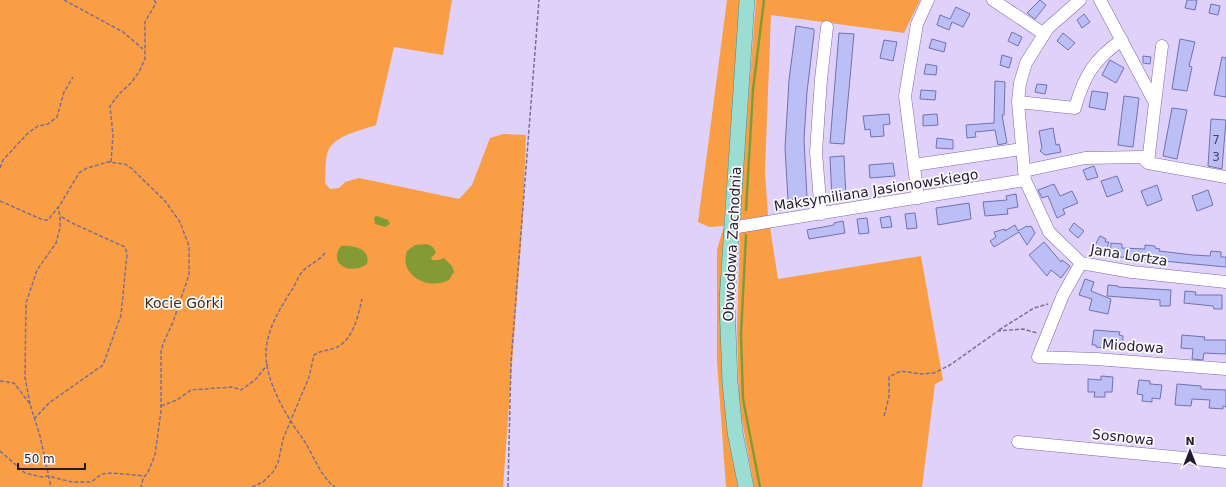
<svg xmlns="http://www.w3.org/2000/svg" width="1226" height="487" font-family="'DejaVu Sans',sans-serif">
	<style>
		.green { fill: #fa9e46 }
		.water { fill: #849b35 }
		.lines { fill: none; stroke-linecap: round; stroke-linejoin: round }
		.stream { stroke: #849b35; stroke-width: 2.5 }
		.building { fill: #bbbff5; stroke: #7072b0 }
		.minor-casing { stroke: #7f68a4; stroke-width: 13 }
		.major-casing { stroke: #478a88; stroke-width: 16 }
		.path { stroke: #7b6f90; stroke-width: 1.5; stroke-dasharray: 4 2; stroke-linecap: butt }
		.minor { stroke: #fff; stroke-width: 12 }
		.major { stroke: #9cddd3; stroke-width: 15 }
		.labels { text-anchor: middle; stroke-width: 3.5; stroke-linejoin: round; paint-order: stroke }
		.number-label { font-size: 12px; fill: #4a4364 }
		.street-label { font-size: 14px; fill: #241a33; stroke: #fafafa }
		.park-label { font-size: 14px; fill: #3f2c1c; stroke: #fafafa }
	</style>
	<rect width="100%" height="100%" fill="#dfd1fa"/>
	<!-- green -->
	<path class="green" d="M0 0H452L443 55 394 47 376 125C362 130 341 134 331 146 324 154 326 173 325 183L330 189 339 188 345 182 359 178 459 199 472 185 490 138 503 134 526 135 523 215 503 487H0Z
		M727 0H740L724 225 725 247 721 334 732 456 740 487H726L717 362V250L724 226 709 227 698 222Z
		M756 0H920L904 33 771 15 765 171 768 216 739 220Z
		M770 227 778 279 921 256 943 380 935 384 922 487H754L739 404 737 329 740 232Z"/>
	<!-- water -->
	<path class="water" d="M377 216 388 220 390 224 385 227 375 224 374 217Z
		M426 244C431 245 435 248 436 253L431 258 432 260H439L444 258 452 266 454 272 449 280C429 291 398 275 407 251L415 245Z
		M341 246C352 245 371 248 367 264 351 276 327 264 341 246Z"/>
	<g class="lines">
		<!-- stream -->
		<path class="stream" d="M746 210 753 90 764 0
			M746 235 741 334 743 399 760 487"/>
	</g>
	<!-- building -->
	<path class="building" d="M1040 0 1046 5 1035 19 1027 13Z
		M1187 0H1197L1195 10 1185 8Z
		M1211 4 1220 6 1218 15 1209 13Z
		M956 7 970 14 963 27 952 22 949 30 937 25 940 15 950 19Z
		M1084 14 1090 22 1082 28 1077 20Z
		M796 26 814 29V33L807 92 804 139 807 198 788 200 785 148 789 80Z
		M1012 32 1022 37 1018 46 1008 41Z
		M839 33 854 34 844 144 830 143Z
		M1063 33 1075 43 1068 50 1057 41Z
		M932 39 946 43 944 52 929 48Z
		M1180 39 1195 42 1189 66 1192 67 1187 91 1172 89Z
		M884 40 897 42 893 61 880 58Z
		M1002 55 1012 58 1009 68 1000 65Z
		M1143 56 1151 57 1150 64 1143 63Z
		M1222 57 1226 58V97L1214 95Z
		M1110 60 1124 68 1116 83 1102 75Z
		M926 64 937 66 936 75 924 74Z
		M995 81 1005 82 1004 115H1002L1007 143 998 145 995 130 975 132 976 137 967 138 966 125 994 123Z
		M1037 84 1047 85 1045 94 1035 92Z
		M921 90 936 91 935 100 920 99Z
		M1092 91 1108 93 1105 110 1089 107Z
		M1124 96 1139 98 1133 147 1118 145Z
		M1172 108 1187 110 1177 159 1163 156Z
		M889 114 890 124 883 125 884 136 871 137 870 129 865 130 863 116Z
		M937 114 938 125 923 126V115Z
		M1211 119 1226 120 1222 169 1208 166Z
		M1053 128 1056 145 1059 144 1061 152 1045 155 1040 151 1042 148 1039 131Z
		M937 138 953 140V149L936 148Z
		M844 156 846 198 832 199 830 157Z
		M893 163 895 176 870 178 869 165Z
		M1094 166 1098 177 1087 180 1083 170Z
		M1117 176 1123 191 1107 197 1101 181Z
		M1054 184 1060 196 1072 191 1078 203 1063 209 1065 214 1057 218 1048 196 1042 198 1038 190Z
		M1157 185 1162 200 1147 206 1141 191Z
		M1208 190 1213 205 1197 211 1192 196Z
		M1016 194 1018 207 1007 209 1008 214 985 216 983 202 1007 200 1006 196Z
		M969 203 971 219 938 225 936 208Z
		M915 213 917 228 907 229 905 214Z
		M890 216 892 227 882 228 880 218Z
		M867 218 869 233 859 234 857 219Z
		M843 221 845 233 809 239 807 230 834 225V223Z
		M1074 223 1084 231 1078 238 1069 230Z
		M1015 225 1018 231 1027 226 1028 227 1031 226 1035 233 1027 245 1019 232 994 247 990 241 996 237 994 232 1005 229V231Z
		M1100 236 1106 239 1105 242H1109L1105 254 1093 249Z
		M1044 242 1061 262 1062 260 1070 266 1061 278 1051 270 1047 276 1029 255Z
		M1111 243 1122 244V248L1145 249V245L1155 246V248L1160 249 1159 251 1193 255 1210 256 1211 251 1221 252V257H1226V267L1110 256Z
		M1085 279 1094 282 1091 291 1111 299 1108 314 1089 310 1092 299 1079 295Z
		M1108 285 1118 286V287L1171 290 1170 306H1160V300L1107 296Z
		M1185 291 1196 292 1195 295H1222V309H1214L1213 306 1184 303Z
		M1094 330 1120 332 1119 335 1123 336 1122 348 1115 347V349L1096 347V345H1092Z
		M1182 335 1205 337 1204 340H1226V354L1204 353 1203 360 1192 359 1193 349 1181 348Z
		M1101 376 1113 377 1112 392H1105V397H1094L1095 392H1088V379L1101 380Z
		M1139 380 1150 381V384L1162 385 1160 399 1152 398V402L1142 401 1143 395 1137 394Z
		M1177 384 1201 386V389L1226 390V407L1223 406V409L1209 408 1210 400 1192 399 1191 406 1175 405Z"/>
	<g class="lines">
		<defs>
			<path id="minor" d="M993 0 1044 34
				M1080 0 1048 28 1026 63 1020 83 1018 102 1025 180 1049 232 1081 263 1132 272 1226 282
				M1100 0 1155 103 1148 163
				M1018 102 1075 108C1084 76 1094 59 1122 40
				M1155 103 1162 46
				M914 165 1021 149
				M1024 171 1085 158 1142 157 1148 163 1226 177
				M918 198 905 96 917 24 928 0
				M821 214 816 152 821 79 827 27
				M731 228 1025 180
				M1081 263 1063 295 1038 357 1096 359 1226 369
				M1018 442 1226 462"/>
			<path id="major" d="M746 487 735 432 730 382 727 301 747 0"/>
		</defs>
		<!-- minor casing -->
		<use href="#minor" class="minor-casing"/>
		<!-- major casing -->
		<use href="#major" class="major-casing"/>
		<!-- path -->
		<path class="path" d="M64 0 123 32 143 49
			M111 162 113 135 110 106 119 94 131 83 139 72 145 59V22L156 3 154 0
			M0 168 3 160 28 133 38 126 48 124 57 117 64 92 73 77
			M0 201 43 220H48L60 205 79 173 87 168 108 162 125 164 131 168 165 201 180 222 189 246V275L173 322 163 344 161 352V411L155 455 148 472 143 479 141 487
			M325 253C319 261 308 265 302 272 298 277 296 283 293 288 281 307 268 327 266 350 264 379 286 416 303 439 314 455 319 475 335 487
			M999 330 1034 308 1048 304
			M0 381 14 383 30 404 40 436 51 487
			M30 404 25 377 26 303 37 270 56 243 60 228V216L58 207
			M161 406 177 400 191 390 232 387 241 390 255 380 268 364
			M884 416 889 397V377L901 371 921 374 934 373 950 365 998 331 1023 329 1037 333
			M34 419 49 403 103 365 121 315 127 254 125 247 74 224 60 216
			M0 451 25 473 42 477 48 476 72 482H91L102 474 112 473 145 476
			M252 487 263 482 273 472 278 463 283 439 309 377 314 355C322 350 327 351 335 348 353 341 358 316 362 299
			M508 487 511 362 539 0"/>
		<!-- minor -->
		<use href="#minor" class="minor"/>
		<!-- major -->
		<use href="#major" class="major"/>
	</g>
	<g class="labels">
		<!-- number labels -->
		<g class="number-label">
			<text x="1216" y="144">7</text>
			<text x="1216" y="161">3</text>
		</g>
		<!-- street labels -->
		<g class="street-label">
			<text transform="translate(876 190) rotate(-9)" y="5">Maksymiliana Jasionowskiego</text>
			<text transform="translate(732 244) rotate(-87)" y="5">Obwodowa Zachodnia</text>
			<text transform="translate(1129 255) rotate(9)" y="5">Jana Lortza</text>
			<text transform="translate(1133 346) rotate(4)" y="5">Miodowa</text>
			<text transform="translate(1123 437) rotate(6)" y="5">Sosnowa</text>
		</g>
		<!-- park labels -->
		<g class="park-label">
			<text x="184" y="308">Kocie Górki</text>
		</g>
	</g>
	<!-- north arrow -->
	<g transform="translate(1190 451)" stroke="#fafafa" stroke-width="3" paint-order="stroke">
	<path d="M0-3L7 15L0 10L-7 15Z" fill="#241a33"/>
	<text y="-6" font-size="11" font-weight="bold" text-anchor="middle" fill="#241a33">N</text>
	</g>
	<!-- scale -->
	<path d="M18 463v6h67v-6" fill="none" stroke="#241a33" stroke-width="2"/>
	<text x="24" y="463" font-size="12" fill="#241a33" stroke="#fafafa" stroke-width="3" paint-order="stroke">50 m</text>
</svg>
